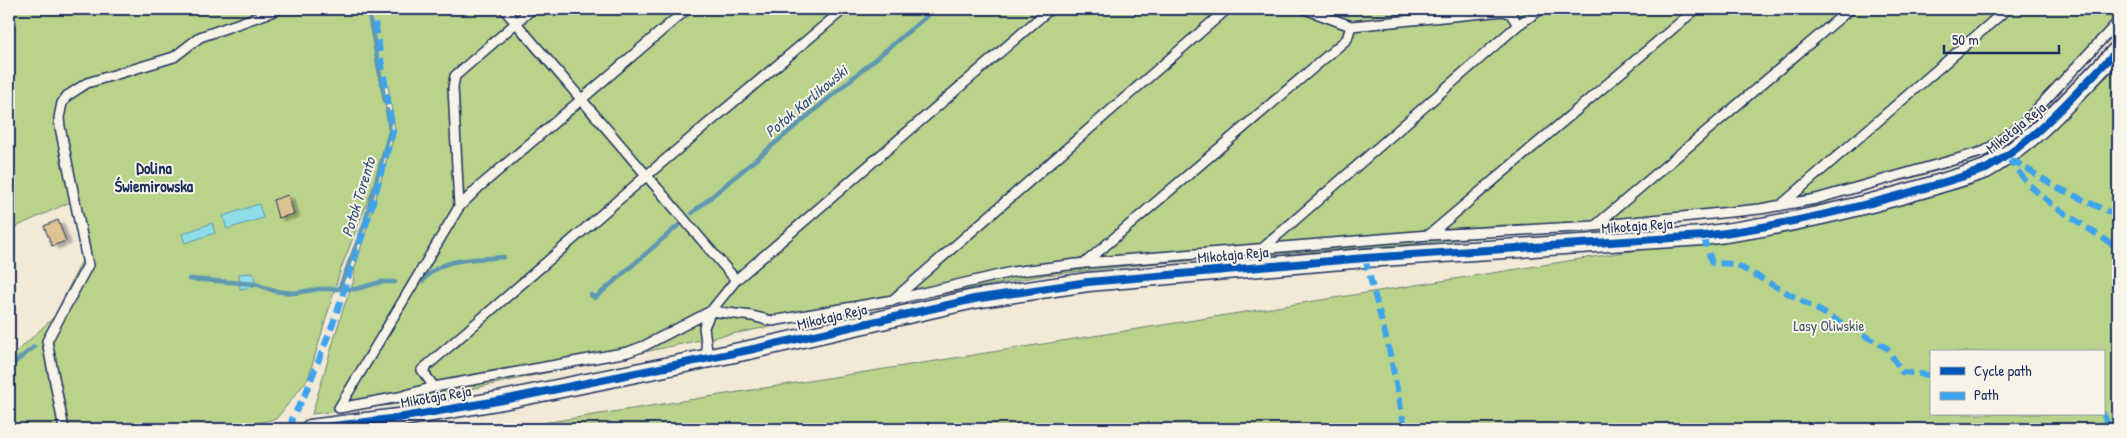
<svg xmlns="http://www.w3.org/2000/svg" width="2127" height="438" font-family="'Patrick Hand',sans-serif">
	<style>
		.green { fill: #b9d38a; stroke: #6a8174; fill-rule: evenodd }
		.water { fill: #8ddee9; stroke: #5f98b1 }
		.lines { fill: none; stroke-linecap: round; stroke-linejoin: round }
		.stream { stroke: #5f98b1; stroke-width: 4.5 }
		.building { fill: #dec292; stroke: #1b2f5e; filter: url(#shadow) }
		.service-casing { stroke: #1b2f5e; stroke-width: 12 }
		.minor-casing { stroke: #1b2f5e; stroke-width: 21 }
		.service { stroke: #f7f3e8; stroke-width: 9 }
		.minor { stroke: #f7f3e8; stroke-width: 18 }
		.quiet { stroke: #3da3ed; stroke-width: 6; stroke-dasharray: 12 6; stroke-linecap: butt }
		.cycleway-casing { stroke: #f7f3e8; stroke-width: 11 }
		.cycleway { stroke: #0057b8; stroke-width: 8 }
		.labels { text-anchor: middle; stroke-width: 4; stroke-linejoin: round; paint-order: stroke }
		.street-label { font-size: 15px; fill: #1b2f5e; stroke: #f7f3e8 }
		.park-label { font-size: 15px; fill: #425869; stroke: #f7f3e8 }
		.water-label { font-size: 16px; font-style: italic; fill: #32527a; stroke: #f7f3e8 }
		.neighbourhood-label { font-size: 16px; font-weight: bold; fill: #1b2f5e; stroke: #f7f3e8 }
	</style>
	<defs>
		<filter id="shadow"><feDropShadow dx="5.5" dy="3" stdDeviation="1" flood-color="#0004"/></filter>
	</defs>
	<rect width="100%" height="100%" fill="#f2e9d7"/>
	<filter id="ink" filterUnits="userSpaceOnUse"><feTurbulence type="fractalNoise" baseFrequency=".02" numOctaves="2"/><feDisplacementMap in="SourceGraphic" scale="10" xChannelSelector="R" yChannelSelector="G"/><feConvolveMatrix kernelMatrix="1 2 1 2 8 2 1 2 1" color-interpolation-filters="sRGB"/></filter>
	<g filter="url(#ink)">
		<!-- green -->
		<path class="green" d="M9 9H2118V30L2026 128 1984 157 1909 179 1764 211 1412 244 1149 264 1045 275 705 339 400 404 312 414 343 309 353 283 355 268 395 131 388 85 382 84 389 130 373 188 341 268 308 379 276 419 228 429H9V359L54 317 82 261 70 202 9 230Z
			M2118 66V429H505L1859 215 1971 185 2029 151ZM1931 352H2103V414H1931Z"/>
		<!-- water -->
		<path class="water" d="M259 204 263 218 227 229 223 216Z
			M212 223 215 233 185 243 182 234Z
			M253 273 256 284 254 287 240 289 239 274Z"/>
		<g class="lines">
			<!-- stream -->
			<path class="stream" d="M368 9 385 102
				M692 213 935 9
				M189 279 256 284 274 291 294 293 319 289H356L381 282H395
				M423 281C440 256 476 260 504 257
				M339 289 364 225 390 131 387 110
				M591 295 595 298 681 223
				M9 367 34 347"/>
		</g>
		<!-- building -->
		<path class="building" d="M288 195 294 214 278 218 273 200Z
			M58 220 66 241 52 246 44 226Z"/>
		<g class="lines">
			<defs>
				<path id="service" d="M504 9 736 280
					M1305 9 1351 26 1504 11 1511 14 1518 25
					M1780 206 2007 9
					M459 207 453 87 455 76 532 9
					M1595 226 1850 9
					M1429 235 1696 9
					M1263 248 1518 25 1541 9
					M1085 263 1347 39 1351 26
					M894 299 1227 9
					M708 358 704 327 711 311 736 280 1050 9
					M434 387 422 370 646 176 844 9
					M339 408 399 397 434 387 628 352 644 346 711 311 752 316 772 321 893 300 1012 272 1085 263 1429 235 1594 226 1760 209 1816 199 1985 151 2021 126 2118 22
					M339 408 459 207 479 187 687 9
					M64 429 47 341 88 265 60 127 59 118 62 103 67 96 87 83 174 57 200 37 277 10"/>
				<path id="minor" d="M310 429 398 418 503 400 749 350 974 299 1088 282 1365 258 1703 236C1799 224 1895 199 1986 169 2038 139 2076 92 2118 50"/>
			</defs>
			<!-- service casing -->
			<use href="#service" class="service-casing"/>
			<!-- minor casing -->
			<use href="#minor" class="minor-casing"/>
			<!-- service -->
			<use href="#service" class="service"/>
			<!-- minor -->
			<use href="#minor" class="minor"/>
			<!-- quiet -->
			<path class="quiet" d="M1382 9H1384
				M9 156 12 176 9 191
				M2007 157 2028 184 2054 206 2118 248
				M2011 159 2058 188 2118 216
				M1703 236 1712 263 1735 264 1887 348 1902 372 1931 375
				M1365 258 1389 349 1405 429
				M2103 413 2110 429
				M291 429 292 418 305 395 334 321 369 216 393 132 373 9"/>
			<defs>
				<path id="cycleway" d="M310 429 398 418 503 400 749 350 974 299 1088 282 1365 258 1703 236C1799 224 1895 199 1986 169 2038 139 2076 92 2118 50"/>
			</defs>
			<!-- cycleway casing -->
			<use href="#cycleway" class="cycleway-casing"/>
			<!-- cycleway -->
			<use href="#cycleway" class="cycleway"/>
		</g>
	</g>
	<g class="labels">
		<!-- street labels -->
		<g class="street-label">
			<text transform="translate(2016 128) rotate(-39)" y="5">Mikołaja Reja</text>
			<text transform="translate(1637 226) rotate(-4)" y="5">Mikołaja Reja</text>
			<text transform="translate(1233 255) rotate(-5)" y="5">Mikołaja Reja</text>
			<text transform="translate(832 317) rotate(-13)" y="5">Mikołaja Reja</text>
			<text transform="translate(436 397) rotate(-10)" y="5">Mikołaja Reja</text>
		</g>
		<!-- park labels -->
		<g class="park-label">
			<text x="1829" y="331">Lasy Oliwskie</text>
		</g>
		<!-- water labels -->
		<g class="water-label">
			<text transform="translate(806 101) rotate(-40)" y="6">Potok Karlikowski</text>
			<text transform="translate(358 197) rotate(-73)" y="6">Potok Torento</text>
		</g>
		<!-- neighbourhood labels -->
		<g class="neighbourhood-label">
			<text x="154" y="174">Dolina<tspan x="154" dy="18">Świemirowska</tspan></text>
		</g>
	</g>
	<!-- margin -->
	<rect width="2127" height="438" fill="none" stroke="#f7f3e8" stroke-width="30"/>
	<rect x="15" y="15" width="2097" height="408" fill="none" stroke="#1b2f5e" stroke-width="2" filter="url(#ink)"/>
	<!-- legend -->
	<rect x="1930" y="350" width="175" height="65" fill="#f7f3e8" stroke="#9fa5b1"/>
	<rect x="1940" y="367" width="25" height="8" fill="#0057b8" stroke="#9fa5b1"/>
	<text x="1974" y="376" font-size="15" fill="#1b2f5e">Cycle path</text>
	<rect x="1940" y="392" width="25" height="8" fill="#3da3ed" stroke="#9fa5b1"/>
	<text x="1974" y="400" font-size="15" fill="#1b2f5e">Path</text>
	<!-- scale -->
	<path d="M1944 45v8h115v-8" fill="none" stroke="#1b2f5e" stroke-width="2.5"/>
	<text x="1952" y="45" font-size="15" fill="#1b2f5e" stroke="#f7f3e8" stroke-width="4" paint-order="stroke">50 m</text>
</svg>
